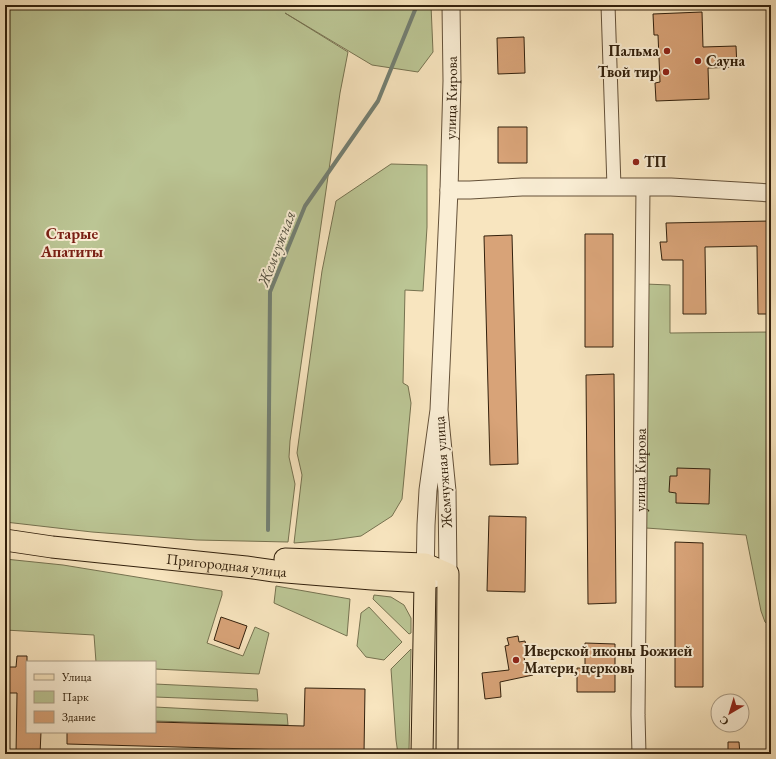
<svg xmlns="http://www.w3.org/2000/svg" width="776" height="759" font-family="'EB Garamond',serif">
	<style>
		.green { fill: #bbc594; stroke: #767250 }
		.lines { fill: none; stroke-linecap: round; stroke-linejoin: round }
		.stream { stroke: #737f72; stroke-width: 4 }
		.building { fill: #d8a378; stroke: #32200c }
		.minor-casing { stroke: #645139; stroke-width: 15 }
		.tertiary-casing { stroke: #645139; stroke-width: 19 }
		.primary-casing { stroke: #32200c; stroke-width: 23 }
		.minor { stroke: #faeed5; stroke-width: 13 }
		.tertiary { stroke: #faeed5; stroke-width: 17 }
		.primary { stroke: #f8e5bf; stroke-width: 21 }
		.poi-dot { fill: #8f2418; stroke: #faeed5; stroke-width: 1.5 }
		.labels { text-anchor: middle; stroke-width: 4; stroke-linejoin: round; paint-order: stroke }
		.poi-label { font-size: 15px; font-weight: bold; fill: #32200c; stroke: #faeed5; text-anchor: start }
		.street-label { font-size: 15px; fill: #32200c; stroke: #faeed5 }
		.neighbourhood-label { font-size: 16px; font-weight: bold; fill: #7a1f14; stroke: #faeed5 }
		.water-label { font-size: 16px; font-style: italic; fill: #524f3f; stroke: #faeed5 }
	</style>
	<rect width="100%" height="100%" fill="#f8e5bf"/>
	<filter id="stains"><feTurbulence type="fractalNoise" baseFrequency=".005" numOctaves="4"/><feColorMatrix values="0 0 0 0 .2 0 0 0 0 .09 0 0 0 0 .02 0 0 0 .5 -.17"/></filter>
	<radialGradient id="worn" r=".72"><stop offset=".6" stop-color="#630" stop-opacity="0"/><stop offset="1" stop-color="#630" stop-opacity=".3"/></radialGradient>
	<!-- green -->
	<path class="green" d="M5 5H431L433 52 418 72 372 65 285 13 348 52 340 93 290 441 289 457 295 484 288 542 197 540 92 532 5 522Z
		M391 164 427 165V227L423 291 405 290 403 383 408 386 411 403 402 499 392 516 361 536 332 540 294 543 302 475 297 453 322 271 336 201Z
		M645 284 670 285V333L771 332V627L765 622 761 611 746 535 646 528Z
		M5 559 63 565 222 591V595L207 643 243 656 255 627 269 633 259 674 155 669V662H96L94 635 5 630Z
		M276 586 350 599 347 636 274 603Z
		M374 595 391 597 404 605 411 618V633L409 634 373 599Z
		M369 607 402 642 384 660 366 657 357 646 361 613Z
		M411 649 409 751 405 754H398L396 740 391 669Z
		M155 684 257 689 258 701 155 697Z
		M155 707 287 714 288 725 155 721Z"/>
	<g class="lines">
		<!-- stream -->
		<path class="stream" d="M268 530 270 292 305 206 378 101 417 5"/>
	</g>
	<!-- building -->
	<path class="building" d="M702 12 703 47 736 46 737 67 708 68 709 99 656 101 655 83 660 82 658 35H654L653 14Z
		M524 37 525 73 498 74 497 38Z
		M498 127H527V163H498Z
		M771 221V314H758L757 246 705 247 706 314H683V260H662L660 242H667L666 223Z
		M585 234H613V347H585Z
		M512 235 518 464 490 465 484 236Z
		M614 374 616 603 588 604 586 375Z
		M677 468 710 469 709 504 676 503V493L669 492 670 476H677Z
		M489 516 526 517 525 592 487 591Z
		M675 542 703 543V687H675Z
		M221 617 247 626 239 649 214 640Z
		M518 636 519 642 525 641 528 656 524 657 526 668H532L533 675 500 682 501 697 485 699 482 673 509 670 505 646 509 645 507 638Z
		M585 643 615 644V692H577V668H585Z
		M17 656H27V732H41L40 754H16L17 693H5V667H16Z
		M305 688 365 689 364 753 288 752V750L67 744V732H155V722L304 726Z
		M728 742H739L740 754H728Z"/>
	<g class="lines">
		<defs>
			<g id="minor">
				<path d="M608 5 614 187"/>
				<path id="s1" d="M639 754 638 715 643 187"/>
			</g>
			<g id="tertiary">
				<path d="M449 190H470L522 187H671L771 193"/>
				<path id="s2" d="M439 410 428 490 426 525 425 582 448 574 447 491 439 410 449 190 452 81 451 5"/>
			</g>
			<g id="primary">
				<path id="s3" d="M5 540 52 547 246 567 274 571 372 579 425 582 422 754"/>
				<path d="M285 559 425 564 448 574 447 754"/>
			</g>
		</defs>
		<!-- minor casing -->
		<use href="#minor" class="minor-casing"/>
		<!-- tertiary casing -->
		<use href="#tertiary" class="tertiary-casing"/>
		<!-- primary casing -->
		<use href="#primary" class="primary-casing"/>
		<!-- minor -->
		<use href="#minor" class="minor"/>
		<!-- tertiary -->
		<use href="#tertiary" class="tertiary"/>
		<!-- primary -->
		<use href="#primary" class="primary"/>
	</g>
	<!-- markers -->
	<g class="poi-dot">
		<circle cx="667" cy="51" r="4"/>
		<circle cx="698" cy="61" r="4"/>
		<circle cx="666" cy="72" r="4"/>
		<circle cx="636" cy="162" r="4"/>
		<circle cx="516" cy="660" r="4"/>
	</g>
	<g class="labels">
		<!-- poi labels -->
		<g class="poi-label">
			<text x="659" y="56" text-anchor="end">Пальма</text>
			<text x="706" y="66">Сауна</text>
			<text x="658" y="77" text-anchor="end">Твой тир</text>
			<text x="644" y="167">ТП</text>
			<text x="524" y="656">Иверской иконы Божией<tspan x="524" dy="17">Матери, церковь</tspan></text>
		</g>
		<!-- street labels -->
		<g class="street-label">
			<text dy="5" stroke="none"><textPath href="#s2" startOffset="674">улица Кирова</textPath></text>
			<text dy="5" stroke="none"><textPath href="#s1" startOffset="284">улица Кирова</textPath></text>
			<text transform="translate(443 472) rotate(-94)" y="5">Жемчужная улица</text>
			<text dy="5" stroke="none"><textPath href="#s3" startOffset="223">Пригородная улица</textPath></text>
		</g>
		<!-- neighbourhood labels -->
		<g class="neighbourhood-label">
			<text x="72" y="239">Старые<tspan x="72" dy="18">Апатиты</tspan></text>
		</g>
		<!-- water labels -->
		<g class="water-label">
			<text transform="translate(276 248) rotate(-69)" y="6">Жемчужная</text>
		</g>
	</g>
	<!-- margin -->
	<rect width="776" height="759" fill="none" stroke="#f8e5bf" stroke-width="20"/>
	<rect x="6" y="6" width="764" height="747" fill="none" stroke="#32200c" stroke-width="2"/>
	<rect x="10" y="10" width="756" height="739" fill="none" stroke="#32200c"/>
	<!-- legend -->
	<rect x="26" y="661" width="130" height="72" fill="#faeed5" stroke="#aa9c85"/>
	<rect x="34" y="674" width="20" height="6" fill="#f8e5bf" stroke="#aa9c85"/>
	<text x="62" y="681" font-size="12" fill="#32200c">Улица</text>
	<rect x="34" y="691" width="20" height="12" fill="#bbc594" stroke="#aa9c85"/>
	<text x="62" y="701" font-size="12" fill="#32200c">Парк</text>
	<rect x="34" y="711" width="20" height="12" fill="#d8a378" stroke="#aa9c85"/>
	<text x="62" y="721" font-size="12" fill="#32200c">Здание</text>
	<!-- north arrow -->
	<g transform="translate(730 713) rotate(218)"><circle r="19" fill="#faeed5" stroke="#aa9c85"/>
	<path d="M0-3L7 15L0 10L-7 15Z" fill="#8f2418"/>
	<text y="-6" font-size="11" font-weight="bold" text-anchor="middle" fill="#32200c">С</text>
	</g>
	<rect width="100%" height="100%" filter="url(#stains)"/>
	<rect width="100%" height="100%" fill="url(#worn)"/>
</svg>
